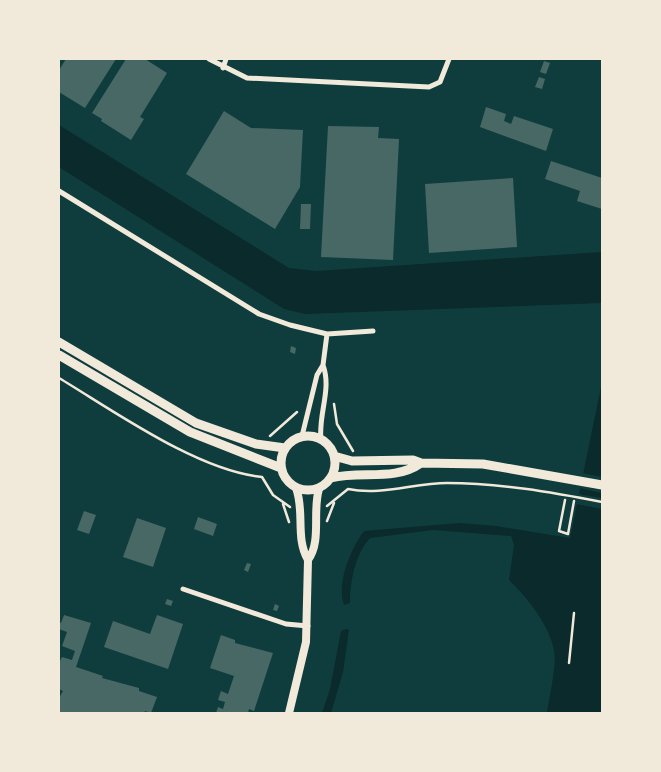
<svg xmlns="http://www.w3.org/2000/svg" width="661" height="772" font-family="Raleway,sans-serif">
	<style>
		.water { fill: #0a2a2b }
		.pier { fill: #0f3d3e }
		.building { fill: #486865 }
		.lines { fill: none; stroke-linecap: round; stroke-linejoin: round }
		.path { stroke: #f1e9da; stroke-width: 2.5 }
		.minor { stroke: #f1e9da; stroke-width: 5 }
		.tertiary { stroke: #f1e9da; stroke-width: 8 }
		.secondary { stroke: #f1e9da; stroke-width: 9 }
	</style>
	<rect width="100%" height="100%" fill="#0f3d3e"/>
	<!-- water -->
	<path class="water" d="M59 125 289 268 316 271 602 252V303L305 314 284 309 59 167Z
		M602 382V713H547C549 698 557 665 554 651 551 627 526 596 509 580L514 545 511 536 433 530 370 538C355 554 350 582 350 603L344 605C336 584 351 548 364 531L460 523 496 526 570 538Z
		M346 629 349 630 343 672 331 713H322L330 689 341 631Z"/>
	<!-- pier -->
	<path class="pier" d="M582 473 602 477V493L579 488Z
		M578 494 602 498V509L576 504Z"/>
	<!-- building -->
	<path class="building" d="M66 59H116L85 108 59 92V70Z
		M126 59H145L167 73 140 117 144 119 131 140 101 121 102 119 92 113Z
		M544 61 550 63 546 74 540 72Z
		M539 77 545 79 542 89 535 87Z
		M486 107 506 114 504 121 511 124 514 116 553 129 546 151 480 127Z
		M224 111 251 128 303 130 300 187 275 229 186 174Z
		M328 126 379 127 378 138 399 139 393 260 321 257Z
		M551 161 602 178V209L577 201 580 191 545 179Z
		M513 178 517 247 429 253 425 184Z
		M301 204H311L310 229H300Z
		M291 346 296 348 295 354 290 352Z
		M84 511 96 515 89 534 77 530Z
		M198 517 217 524 213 536 194 529Z
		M137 518 166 528 153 567 123 557Z
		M247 563 251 564 248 572 244 570Z
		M167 599 173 601 171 606 165 604Z
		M275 604 279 606 277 611 273 610Z
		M64 615 91 623 76 667 103 676 102 678 139 688V691L157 697 151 713 145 711 144 713H59V698L63 691 59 689V663L62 657 72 660 75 651 62 646 67 632 59 629V622L61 623Z
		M157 615 183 624 168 669 104 647 113 621 150 634Z
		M221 635 235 640V643L273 653 254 711 249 709 248 713H216L218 707 223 709 225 702 218 700 221 691 228 694 234 676 210 668Z"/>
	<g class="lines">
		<!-- path -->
		<path class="path" d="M59 378C114 411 198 471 262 477L273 495 290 507
			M334 404 337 424 353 451
			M270 436 297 412
			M565 500 559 531 568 534 574 501
			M283 504 289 522
			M327 506 348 489C381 496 414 483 447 483 499 483 551 492 602 502
			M327 521 334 503
			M569 663 574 613"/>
		<!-- minor -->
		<path class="minor" d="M209 59 247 78 429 87 440 82 449 59
			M223 68 226 59
			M59 191 259 314 290 325 327 334 373 331
			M323 365 327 334
			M302 436 317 375 323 365C332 390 318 414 321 440
			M183 589 286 624 308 626"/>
		<!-- tertiary -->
		<path class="tertiary" d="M296 488C305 511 295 538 308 560 322 541 312 511 319 489
			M289 713 306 642 308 560"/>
		<!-- secondary -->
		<path class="secondary" d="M59 342 196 423 256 444 285 448
			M59 355 190 432 281 468
			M281 463a27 27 0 1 1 54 0a27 27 0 1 1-54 0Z
			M334 456 352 461 413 460 421 463 483 464 602 485
			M331 478C361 470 394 482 421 463"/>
	</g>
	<!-- border -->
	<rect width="661" height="772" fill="none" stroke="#f1e9da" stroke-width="120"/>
</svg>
